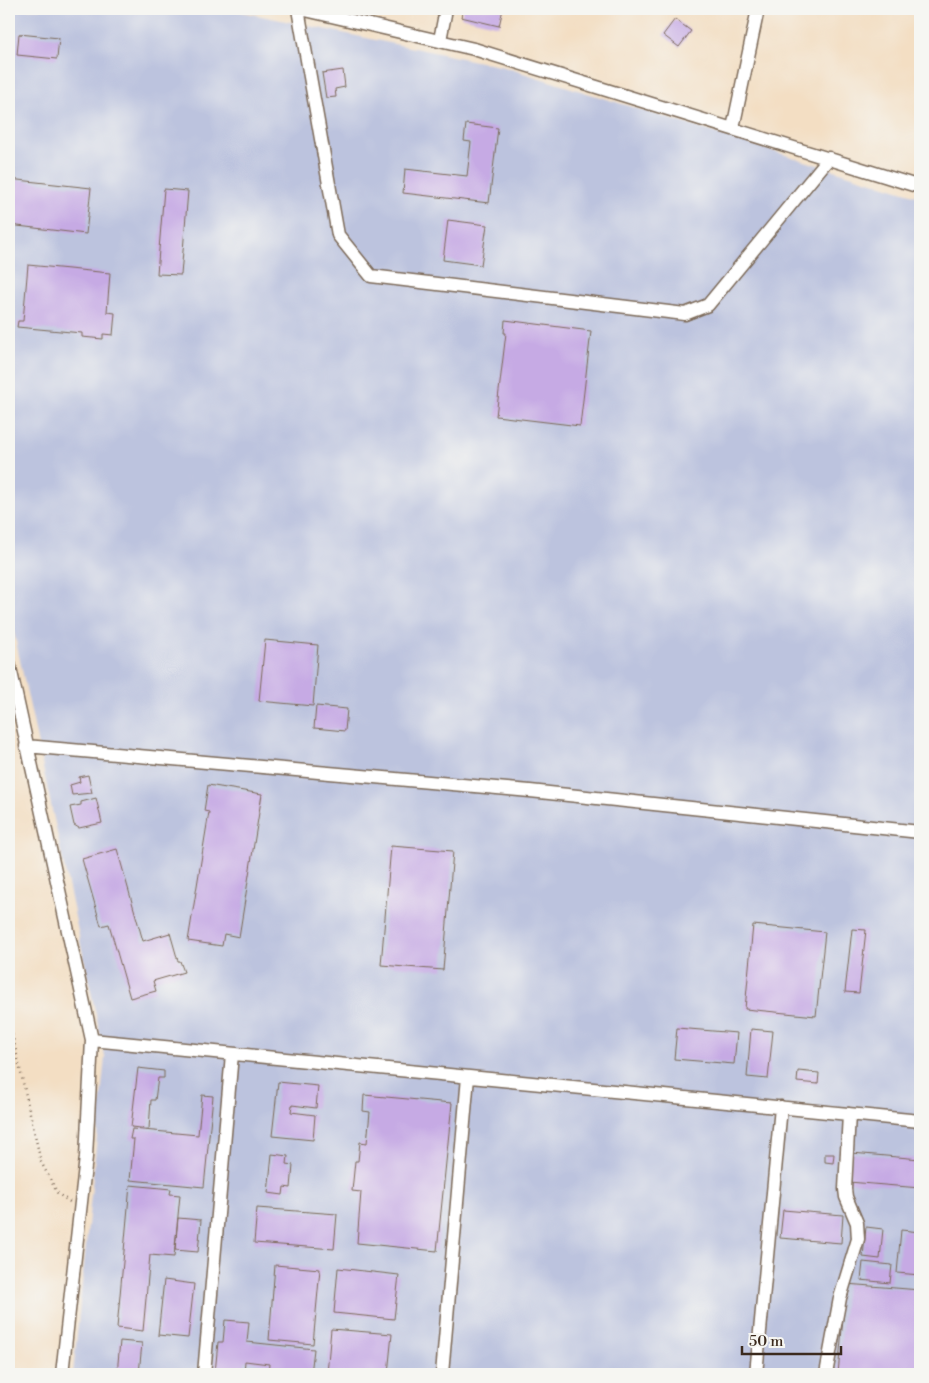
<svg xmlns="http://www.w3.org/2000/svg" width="929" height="1383" font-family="'Libre Bodoni',serif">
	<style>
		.industrial { fill: #bcc3de }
		.building { fill: #c6aae4 }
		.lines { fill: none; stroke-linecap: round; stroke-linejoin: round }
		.minor-casing { stroke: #7b6958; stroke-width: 15 }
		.path { stroke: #7b6958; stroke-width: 2.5; stroke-dasharray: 1 4; stroke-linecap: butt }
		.minor { stroke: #fff; stroke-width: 12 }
	</style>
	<rect width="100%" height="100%" fill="#f6f6f2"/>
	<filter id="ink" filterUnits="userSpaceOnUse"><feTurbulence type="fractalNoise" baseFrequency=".02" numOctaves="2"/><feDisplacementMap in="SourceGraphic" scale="10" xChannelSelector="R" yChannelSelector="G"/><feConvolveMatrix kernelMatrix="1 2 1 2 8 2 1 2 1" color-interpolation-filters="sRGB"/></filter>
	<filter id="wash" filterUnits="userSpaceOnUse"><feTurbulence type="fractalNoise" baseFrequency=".0096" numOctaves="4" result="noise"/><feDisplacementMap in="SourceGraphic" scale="20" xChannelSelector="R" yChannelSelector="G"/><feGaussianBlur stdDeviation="1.12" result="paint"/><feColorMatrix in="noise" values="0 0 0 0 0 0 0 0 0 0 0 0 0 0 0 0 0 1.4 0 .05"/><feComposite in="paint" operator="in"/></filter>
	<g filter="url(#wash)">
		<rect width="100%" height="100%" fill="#f3dec3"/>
		<!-- industrial -->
		<path class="industrial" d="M9 9H228L504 67 920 197V1374H73L105 1057 9 609Z"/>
		<g id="blocks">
			<!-- building -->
			<path class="building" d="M463 9H503L499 26 461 17Z
				M675 19 691 31 679 47 663 35Z
				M19 34 59 38 57 59 17 55Z
				M343 70 345 87 335 89 336 97 326 98 322 73Z
				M466 124 498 128 489 203 403 193 405 169 467 176 471 142 464 141Z
				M9 179 91 188 86 234 9 225Z
				M164 189 188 191 181 275 157 274Z
				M448 220 487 225 481 265 443 260Z
				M28 265 110 273 107 312 115 313 113 335 103 334V339L82 337V333L17 327 18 321H23Z
				M505 320 591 331 580 426 496 416 506 333H504Z
				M265 640 318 645 313 706 259 701Z
				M316 706 347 709 345 731 314 728Z
				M88 775 92 793 72 795 70 785 80 782 79 777Z
				M208 785 262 794 239 937 224 934 222 946 188 941 209 812 204 811Z
				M96 798 102 823 79 828 74 825 70 807 81 805V802Z
				M391 846 453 851 443 970 381 965Z
				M117 849 143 941 170 933 178 961H180L184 972 153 981 156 991 130 998 109 924 101 926 82 859Z
				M753 925 825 932 816 1016 745 1009Z
				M852 929 866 930 859 993 845 992Z
				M677 1028 737 1033 734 1064 674 1059Z
				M751 1029 773 1031 768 1079 747 1077Z
				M138 1068 164 1071V1078H158L155 1100H151L149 1129 131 1127Z
				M798 1071 819 1073 818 1084 797 1082Z
				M278 1082 318 1086 316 1108 292 1105 291 1112 315 1115 313 1140 272 1136Z
				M202 1095 213 1096 204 1187 130 1180 134 1139H130L132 1129 198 1135Z
				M364 1095 452 1103 437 1251 357 1243 361 1192 352 1191 355 1161H358L360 1142 367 1143 370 1112 363 1111Z
				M852 1153 920 1159V1188L849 1182Z
				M272 1154 288 1156 287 1164 293 1165 291 1188 284 1187 283 1195 268 1193Z
				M825 1154H834L833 1163 825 1162Z
				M130 1185 171 1189 170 1194 180 1195 174 1257 150 1255 143 1331 117 1328Z
				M257 1208 337 1214 334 1249 254 1243Z
				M783 1210 843 1215 841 1243 780 1238Z
				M178 1218 201 1220 198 1252 175 1250Z
				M866 1227 883 1229 880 1259 863 1257Z
				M901 1230 920 1232V1275L897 1273Z
				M863 1262 892 1265 890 1283 861 1280Z
				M275 1265 320 1269 313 1344 269 1340Z
				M338 1268 399 1275 394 1319 334 1313Z
				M164 1280 194 1284 188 1338 158 1335Z
				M846 1284 920 1290V1374H838Z
				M225 1320 249 1322 247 1342 314 1349 311 1374H268L269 1364 245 1361 244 1374 215 1373 218 1342H223Z
				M331 1329 392 1334 388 1374H327Z
				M120 1341 142 1343 139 1374H117Z"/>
		</g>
	</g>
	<g filter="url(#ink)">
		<use href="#blocks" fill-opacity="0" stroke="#7b6958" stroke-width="1"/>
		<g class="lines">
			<defs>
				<path id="minor" d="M298 9 338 235 371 276 685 314 708 305 829 158
					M301 9 474 49 920 187
					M440 40 446 9
					M733 128 758 9
					M9 663 92 1040 86 1157 62 1374
					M26 746 530 791 920 832
					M92 1040 920 1121
					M204 1374 232 1054
					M442 1374 468 1077
					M756 1374 781 1107
					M826 1374 840 1298 858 1239 857 1223 846 1197 845 1189 849 1114"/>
			</defs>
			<!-- minor casing -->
			<use href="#minor" class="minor-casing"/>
			<!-- path -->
			<path class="path" d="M9 1020 41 1162 58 1194 70 1202"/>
			<!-- minor -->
			<use href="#minor" class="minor"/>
		</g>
	</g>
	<!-- margin -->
	<rect width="929" height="1383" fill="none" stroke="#f6f6f2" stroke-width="30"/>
	<!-- scale -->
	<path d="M742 1346v8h99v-8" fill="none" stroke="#3b2a1e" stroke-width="2.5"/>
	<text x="749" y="1346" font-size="15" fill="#3b2a1e" stroke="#f6f6f2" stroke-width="4" paint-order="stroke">50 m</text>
</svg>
